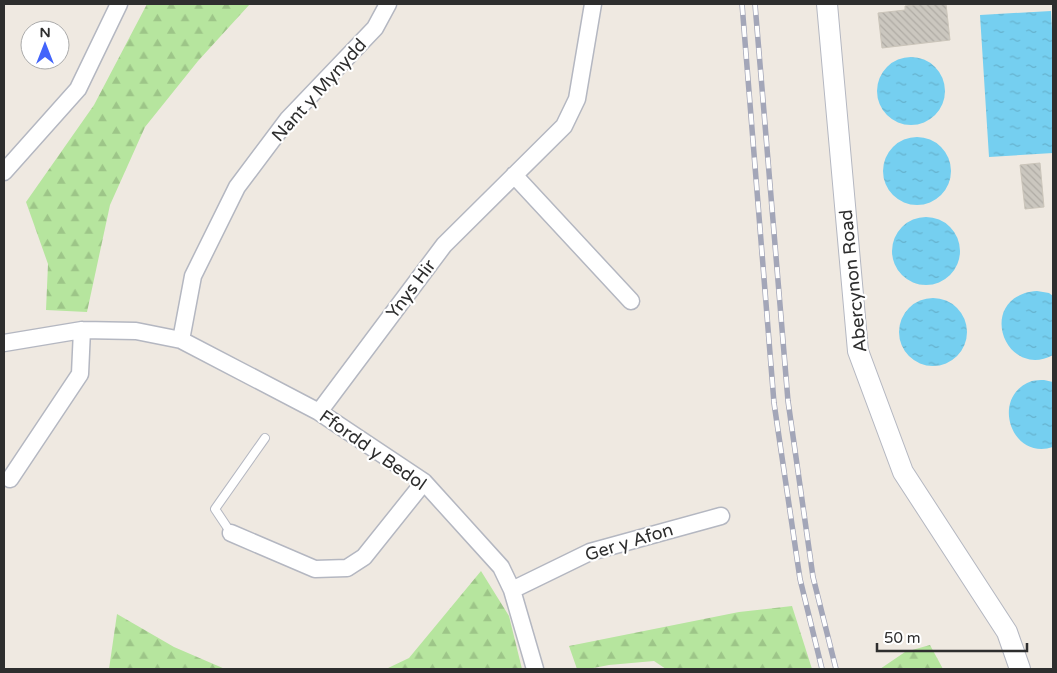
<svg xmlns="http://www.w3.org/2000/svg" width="1057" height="673" font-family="'Varela Round',sans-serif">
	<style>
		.forest { fill: url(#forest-firs) }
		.water { fill: url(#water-ripples) }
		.building { fill: url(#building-back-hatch); stroke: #cbc5ba }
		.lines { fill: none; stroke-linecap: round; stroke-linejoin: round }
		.service-casing { stroke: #b4b7c1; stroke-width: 10 }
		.minor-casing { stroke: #b4b7c1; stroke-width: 19 }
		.tertiary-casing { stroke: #b4b7c1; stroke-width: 22 }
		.service { stroke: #fff; stroke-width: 8 }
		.minor { stroke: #fff; stroke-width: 16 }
		.tertiary { stroke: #fff; stroke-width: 20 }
		.rail-casing { stroke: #a3a6b8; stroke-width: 5.5 }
		.rail { stroke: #fff; stroke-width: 4; stroke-dasharray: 11; stroke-linecap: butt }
		.labels { text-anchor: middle; stroke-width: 4.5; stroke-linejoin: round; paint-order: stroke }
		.street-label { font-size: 18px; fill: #2e2e2e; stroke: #fff }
	</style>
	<defs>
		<pattern id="forest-firs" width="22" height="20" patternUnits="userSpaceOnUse" patternTransform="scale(1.25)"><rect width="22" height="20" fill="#b6e59e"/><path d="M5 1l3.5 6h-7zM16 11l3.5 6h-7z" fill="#9dc588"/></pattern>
		<pattern id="water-ripples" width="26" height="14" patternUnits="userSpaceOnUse" patternTransform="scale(1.25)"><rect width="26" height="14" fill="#75cff0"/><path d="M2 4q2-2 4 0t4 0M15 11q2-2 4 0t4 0" fill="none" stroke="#66b2ce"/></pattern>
		<pattern id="building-back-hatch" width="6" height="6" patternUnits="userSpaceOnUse" patternTransform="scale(1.25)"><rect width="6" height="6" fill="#cbc7bf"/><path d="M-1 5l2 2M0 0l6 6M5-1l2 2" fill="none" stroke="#afaba4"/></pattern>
	</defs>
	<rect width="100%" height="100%" fill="#efe9e1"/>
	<!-- forest -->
	<path class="forest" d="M147 4H250L198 61 145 127 110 205 87 312 46 310 48 264 26 202 94 105Z
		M481 571 509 616 522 669H386L409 658Z
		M792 606 812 669H666L654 661 609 665 588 669H577L569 646 739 612Z
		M117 614 174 647 225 669H109Z
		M930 645 943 669H880L905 652Z"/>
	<!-- water -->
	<path class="water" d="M1051 11 1053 48V153L989 157 980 15Z
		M877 91a34 34 0 1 1 68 0a34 34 0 1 1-68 0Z
		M883 171a34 34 0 1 1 68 0a34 34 0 1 1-68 0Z
		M892 251a34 34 0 1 1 68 0a34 34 0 1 1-68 0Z
		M1037 291 1049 293 1053 296V355C1009 379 978 309 1025 293 1028 292 1033 291 1037 291Z
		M899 332a34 34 0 1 1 68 0a34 34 0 1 1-68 0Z
		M1044 380 1053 382V447C1010 461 990 395 1032 381 1036 380 1040 380 1044 380Z"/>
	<!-- building -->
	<path class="building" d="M921 4H946L950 40 882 48 878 13 905 10V6Z
		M1040 163 1044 207 1025 209 1020 165Z"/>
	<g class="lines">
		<defs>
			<path id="service" d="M231 533 215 509 265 438"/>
			<path id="minor" d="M4 172 78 89 119 4
				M514 175 631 301
				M181 340 193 276 237 187 288 119 375 28 388 4
				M4 343 82 330 136 331 181 340 319 412 424 482 501 567 512 590 535 669
				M319 412 444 245 564 126 577 99 593 4
				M10 479 80 374 82 330
				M231 533 315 569 347 568 364 557 424 482
				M512 590 590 552 721 516"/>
			<path id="tertiary" d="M827 4 858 351 903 472 1007 632 1020 669"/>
		</defs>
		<!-- service casing -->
		<use href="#service" class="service-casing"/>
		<!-- minor casing -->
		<use href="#minor" class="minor-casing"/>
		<!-- tertiary casing -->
		<use href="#tertiary" class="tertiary-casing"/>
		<!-- service -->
		<use href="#service" class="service"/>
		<!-- minor -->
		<use href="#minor" class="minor"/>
		<!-- tertiary -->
		<use href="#tertiary" class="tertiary"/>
		<defs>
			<path id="rail" d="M742 4 774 403 800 579 822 669
				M755 4 788 401 813 577 836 669"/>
		</defs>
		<!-- rail casing -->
		<use href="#rail" class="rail-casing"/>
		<!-- rail -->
		<use href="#rail" class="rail"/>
	</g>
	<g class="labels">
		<!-- street labels -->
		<g class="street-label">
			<text transform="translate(319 90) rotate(-48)" y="6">Nant y Mynydd</text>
			<text transform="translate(853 281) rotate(-96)" y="6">Abercynon Road</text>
			<text transform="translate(411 289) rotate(-53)" y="6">Ynys Hir</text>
			<text transform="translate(373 450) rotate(35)" y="6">Ffordd y Bedol</text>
			<text transform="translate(629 542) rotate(-17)" y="6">Ger y Afon</text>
		</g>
	</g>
	<!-- border -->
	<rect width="1057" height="673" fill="none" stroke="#2e2e2e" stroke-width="10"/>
	<!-- north arrow -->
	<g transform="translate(45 45)"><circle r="24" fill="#ffffff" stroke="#ababab"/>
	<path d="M0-4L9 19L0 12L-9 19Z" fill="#4264fb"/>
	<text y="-8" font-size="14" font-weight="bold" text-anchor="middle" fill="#2e2e2e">N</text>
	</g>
	<!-- scale -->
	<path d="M877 643v8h150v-8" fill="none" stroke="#2e2e2e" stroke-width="2.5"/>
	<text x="884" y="643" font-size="15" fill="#2e2e2e" stroke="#ffffff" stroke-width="4" paint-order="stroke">50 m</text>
</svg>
